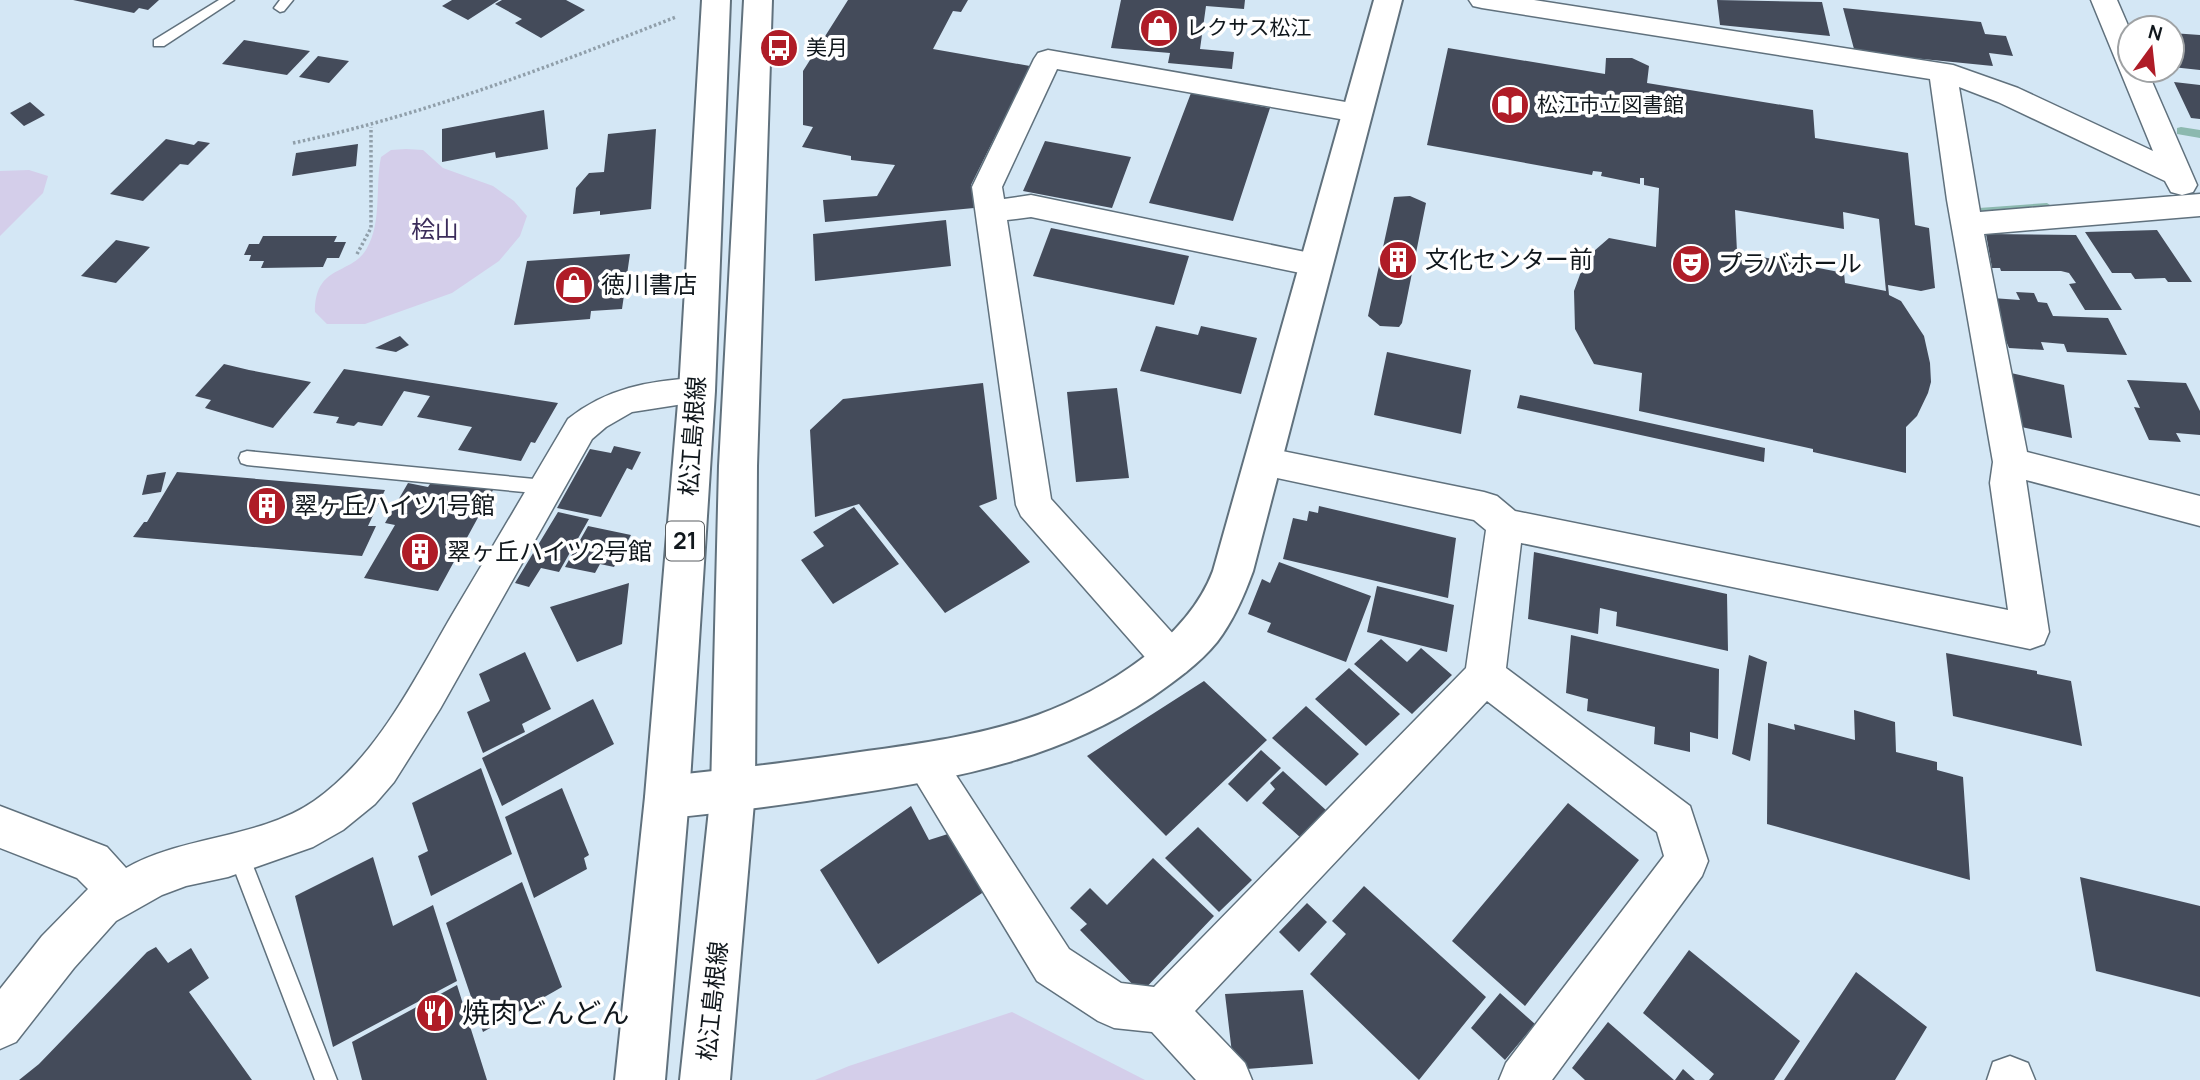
<svg xmlns="http://www.w3.org/2000/svg" width="2200" height="1080" font-family="Manrope,'Noto Sans JP',sans-serif">
	<style>
		.green { fill: #d4ceea }
		.lines { fill: none; stroke-linecap: round; stroke-linejoin: round }
		.stream { fill: #8cb9af; fill-rule: evenodd }
		.building { fill: #444b5a; fill-rule: evenodd }
		.service-casing { stroke: #60717d; stroke-width: 3 }
		.minor-casing { stroke: #60717d; stroke-width: 3 }
		.tertiary-casing { stroke: #60717d; stroke-width: 4 }
		.primary-casing { stroke: #60717d; stroke-width: 4 }
		.path { stroke: #909faa; stroke-width: 3.5; stroke-dasharray: 2.5 2.5; stroke-linecap: butt }
		.service { fill: #fff; fill-rule: evenodd }
		.minor { fill: #fff; fill-rule: evenodd }
		.tertiary { fill: #fff; fill-rule: evenodd }
		.primary { fill: #fff; fill-rule: evenodd }
		.labels { text-anchor: middle; stroke-width: 7; stroke-linejoin: round; paint-order: stroke }
		.far-poi-label { font-size: 21px; fill: #10171c; stroke: #fff; text-anchor: start }
		.shield { fill: #fff; stroke: #585d60; stroke-width: 2 }
		.shield-label { font-size: 23px; font-weight: bold; fill: #10171c }
		.park-label { font-size: 24px; fill: #3b2c5a; stroke: #fff }
		.poi-label { font-size: 24px; fill: #10171c; stroke: #fff; text-anchor: start }
		.street-label { font-size: 24px; fill: #10171c; stroke: #fff }
		.near-poi-label { font-size: 28px; fill: #10171c; stroke: #fff; text-anchor: start }
	</style>
	<rect width="100%" height="100%" fill="#d4e7f5"/>
	<!-- green -->
	<path class="green" d="M406 149 423 150 443 168 493 186 514 201 527 216 520 236 499 261 452 293 365 324H327L315 312C315 263 352 276 367 248 382 222 375 186 381 157L391 150Z
		M29 170 48 176 43 193 0 236V171Z
		M1012 1012 1145 1080H815L849 1066Z"/>
	<g class="lines">
		<!-- stream -->
		<path class="stream" d="M2181 127 2200 130V138L2177 134V128Z
			M2047 203 2053 207 2047 211 1979 216 1973 212 1979 208Z"/>
	</g>
	<!-- building -->
	<path class="building" d="M73 0H159L148 10 139 8 134 13Z
		M452 0H499L468 20 442 6Z
		M502 0H566L585 10 541 38 515 23 522 19 495 4Z
		M848 0H968L961 12 953 11 933 49 1030 66 971 185 974 208 825 222 823 200 877 196 895 165 851 160V156L802 147 813 127 803 125V71Z
		M1121 0H1245L1244 9 1206 6 1200 49 1234 52 1232 69 1168 63 1170 53 1111 48Z
		M1717 0 1822 2 1830 36 1720 25Z
		M1843 8 1981 22 1985 34 2006 36 2013 56 1989 53 1993 66 1862 53V50L1854 49Z
		M2172 33 2200 35V70L2172 67Z
		M244 40 310 51 287 75 222 64Z
		M1448 48 1605 74 1606 58H1632L1649 66 1647 83 1813 110 1815 138 1908 153 1915 225 1929 228 1935 288 1921 291 1888 285 1889 295 1901 301 1924 336 1930 363 1931 382 1928 393 1917 416 1906 427V473L1813 452V449L1639 411 1642 373 1594 364 1575 329 1574 291 1586 258 1609 238 1656 247 1659 188 1644 185V178H1640V184L1601 176 1602 172 1593 171 1592 175 1427 145ZM1735 210 1844 229 1843 212 1879 219 1886 291 1845 283 1844 273 1737 252Z
		M318 56 349 61 329 83 299 77Z
		M2174 82 2200 85V119L2191 118Z
		M1191 93 1270 108 1233 221 1149 203Z
		M30 102 45 115 24 126 10 113Z
		M544 110 548 149 496 158 495 152 442 162V129Z
		M656 129 651 209 600 215V211L573 214 576 188 589 173 604 172 608 134Z
		M166 139 194 145 198 141 210 143 188 165 180 164 143 201 110 194Z
		M1045 141 1131 157 1112 208 1023 191Z
		M358 144 356 166 292 176 296 153Z
		M1410 196 1426 203 1402 323 1399 327 1380 326 1368 316 1394 197Z
		M946 220 951 266 815 281 813 234Z
		M1051 228 1189 256 1174 305 1033 276Z
		M2157 230 2192 282H2168L2165 278 2135 279 2131 273H2112L2085 232Z
		M1986 234 2076 235 2122 310H2085L2069 284 2076 283 2069 273 2061 271H2001L2000 268H1992Z
		M263 236H337L334 242H346L339 258H327L323 267 261 268 264 261H249L251 255H244L249 244H259Z
		M116 240 150 247 116 283 81 276Z
		M630 254 622 309 591 311 590 319 514 325 527 261Z
		M2016 292 2034 293 2038 302 2047 303 2053 316 2108 318 2127 355 2067 352 2064 344 2041 342 2044 350 2009 348 1995 315 1992 298 2020 300Z
		M1156 326 1198 335 1201 326 1257 338 1241 394 1140 371Z
		M400 336 409 345 396 352 375 348Z
		M1387 352 1471 370 1461 434 1374 415Z
		M224 364 249 370 311 382 273 428 205 408 211 400 195 396Z
		M344 369 558 403 535 443 531 442 521 461 458 450 472 427 417 417 430 396 404 391 382 426 358 422 354 426 336 423 339 417 313 413Z
		M2011 373 2064 385 2072 438 2017 426Z
		M2127 380 2186 383 2200 411V435L2176 433 2181 442 2149 440 2134 407 2140 408Z
		M983 383 997 499 979 506 1030 562 945 613 859 504 815 517 810 430 843 399Z
		M1117 388 1129 478 1076 482 1067 392Z
		M1520 395 1765 448 1764 462 1517 408Z
		M614 446 641 452 632 470 627 468 601 517 557 508 590 449 611 453Z
		M166 472 161 492 142 495 147 475Z
		M177 472 385 490 368 526H376L362 556 133 537 144 522H147Z
		M432 481 493 490 438 591 364 578 395 525 385 523 408 483 428 487Z
		M1319 506 1456 538 1448 598 1283 559 1293 518 1307 521 1309 511 1318 513Z
		M854 507 899 564 833 604 801 560 824 546 813 532Z
		M558 512 589 519 559 572 541 568 529 587 515 583Z
		M588 526 631 535 614 567 600 564 595 573 565 567Z
		M1534 552 1727 594 1728 651 1616 626 1617 612 1600 608 1598 634 1528 619Z
		M1279 562 1371 596 1346 662 1267 632 1271 623 1248 614 1262 579 1270 583Z
		M629 583 622 644 577 662 550 607Z
		M1377 586 1454 605 1447 652 1367 632Z
		M1571 635 1719 669 1718 739 1690 732V752L1654 744 1655 727 1587 711 1588 699 1566 693Z
		M1381 639 1407 662 1421 648 1452 675 1412 714 1354 664Z
		M525 652 551 709 522 724 525 732 483 753 467 712 490 701 479 674Z
		M1946 653 2037 671V674L2071 681 2082 746 1953 716Z
		M1749 655 1767 662 1750 761 1732 754Z
		M1349 668 1400 714 1366 746 1315 699Z
		M1204 681 1267 740 1166 836 1087 756Z
		M593 699 614 744 502 806 482 758Z
		M1306 706 1359 754 1326 786 1272 738Z
		M1854 710 1895 722 1896 752 1937 762V770L1963 777 1970 880 1767 824 1768 723 1795 730 1794 724 1855 740Z
		M1261 750 1281 768 1247 802 1228 784Z
		M481 768 512 854 431 896 418 856 428 851 412 803Z
		M1283 771 1327 811 1301 838 1262 803 1275 789 1270 783Z
		M562 788 589 855 584 858 587 869 534 898 505 817Z
		M1568 803 1639 860 1525 1006 1452 941Z
		M911 806 929 840 951 833 985 891 878 964 820 870Z
		M1198 827 1252 880 1219 912 1165 858Z
		M373 857 393 926 433 905 457 981 333 1047 295 896Z
		M1153 858 1214 916 1141 993 1080 930 1087 924 1070 908 1090 888 1107 905Z
		M2080 877 2200 906V997L2096 971Z
		M522 882 562 987 483 1032 446 923Z
		M1364 886 1486 997 1419 1080 1310 974 1346 934 1332 921Z
		M1307 903 1327 922 1299 952 1279 932Z
		M156 947 168 963 191 948 209 978 189 992 252 1080H19L39 1064 147 952Z
		M1689 950 1800 1041 1774 1080H1709L1714 1074 1643 1013Z
		M1856 972 1927 1027 1895 1080H1784Z
		M457 985 487 1080H362L352 1042Z
		M1303 990 1313 1064 1234 1070 1225 994Z
		M1500 993 1535 1024 1505 1060 1471 1028Z
		M1608 1022 1674 1080H1585L1572 1068Z
		M1683 1069 1695 1080H1675Z"/>
	<g class="lines">
		<defs>
			<path id="service" d="M219 0H234L164 46H154V40Z
				M280 0H293L284 11 280 12 274 8Z
				M247 451 545 480 551 482 554 487 551 492 545 494 247 465 241 463 239 458 241 453Z
				M238 843 245 846 248 853 337 1080H315L228 853 231 846Z"/>
			<path id="minor" d="M1469 0H1534L1953 65 2018 88 2153 151 2091 0H2117L2130 30V70H2147L2197 185 2193 192 2182 195 2171 192 2165 181 1998 102 1959 87 1980 212 2200 194V216L1984 234 2027 452 2200 496V526L2026 480 2049 632 2044 644 2030 649 1521 543 1506 668 1690 806 1708 861 1702 876 1552 1080H1499L1506 1063 1664 856 1657 832 1487 701 1195 1011 1245 1063 1252 1080H1196L1152 1032 1114 1028 1098 1021 1037 981 905 763 911 749 925 744 939 749 1069 949 1121 983 1154 987 1466 668 1486 530 1474 520 1263 475 1251 471 1245 461 1251 451 1263 447 1484 492 1497 496 1515 511 2008 610 1990 483 1993 462 1947 200 1930 79 1482 8 1473 6Z
				M1048 50 1357 104 1367 106 1371 113 1367 120 1357 122 1057 69 1002 187 1004 199 1031 195 1315 254 1326 257 1331 265 1326 273 1315 276 1031 217 1007 220 1051 499 1186 648 1192 660 1186 672 1172 678 1158 672 1021 516 1016 505 972 187 1034 59 1038 53Z
				M697 378 709 382 714 391 709 400 632 412 606 427 592 439 440 709 394 782 375 804 343 830 313 847 228 877 186 886 162 895 116 921 74 968 16 1042 0 1049V989L42 936 88 889 77 878 0 848V806L107 847 126 868C184 835 259 839 314 801 377 757 414 680 452 615 491 550 529 485 568 419 607 388 648 381 697 378Z
				M2010 1056 2028 1063 2035 1080H1987L1993 1062Z"/>
			<path id="tertiary" d="M1374 0H1402L1253 571C1244 596 1233 621 1217 642 1199 664 1175 681 1152 697 1060 758 959 778 852 794 790 804 729 812 667 818L652 812 645 797 652 782 667 776C734 769 801 761 867 751 924 743 983 735 1038 715 1105 690 1187 640 1213 571Z"/>
			<path id="primary" d="M702 0H730L715 391 689 797 665 1080H615L645 797 679 391Z
				M744 0H772L757 466 755 791 730 1080H680L711 791 719 466Z"/>
		</defs>
		<!-- service casing -->
		<use href="#service" class="service-casing"/>
		<!-- minor casing -->
		<use href="#minor" class="minor-casing"/>
		<!-- tertiary casing -->
		<use href="#tertiary" class="tertiary-casing"/>
		<!-- primary casing -->
		<use href="#primary" class="primary-casing"/>
		<!-- path -->
		<path class="path" d="M293 143C425 115 550 66 676 17
			M357 254 371 228V127"/>
		<!-- service -->
		<use href="#service" class="service"/>
		<!-- minor -->
		<use href="#minor" class="minor"/>
		<!-- tertiary -->
		<use href="#tertiary" class="tertiary"/>
		<!-- primary -->
		<use href="#primary" class="primary"/>
	</g>
	<!-- icons -->
	<defs>
		<symbol id="shop-disc" viewBox="-11 -11 22 22"><circle r="9.5" fill="#af1c27" stroke="#fff"/><path d="M-5-2.5h2.3a2.7 3.5 0 0 1 5.4 0H5L5.5 6h-11ZM-1.5-2.5h3a1.5 2.3 0 0 0-3 0Z" fill="#fff"/></symbol>
		<symbol id="bus-disc" viewBox="-11 -11 22 22"><circle r="9.5" fill="#af1c27" stroke="#fff"/><path d="M-5-6H5V4H4V6H2V4H-2V6H-4V4H-5ZM-3.5-4V0h7V-4ZM-3.5 1.2v1.5H-2V1.2ZM2 1.2v1.5H3.5V1.2Z" fill="#fff"/></symbol>
		<symbol id="library-disc" viewBox="-11 -11 22 22"><circle r="9.5" fill="#af1c27" stroke="#fff"/><path d="M-6-4Q-3-5.5-.7-3.5V5Q-3 3-6 4ZM6-4Q3-5.5 .7-3.5V5Q3 3 6 4Z" fill="#fff"/></symbol>
		<symbol id="building-disc" viewBox="-11 -11 22 22"><circle r="9.5" fill="#af1c27" stroke="#fff"/><path d="M-4-6H4V6H1V3H-1V6H-4ZM-2.5-4.3h1.7v1.8h-1.7ZM.8-4.3h1.7v1.8H.8ZM-2.5-1h1.7V.8h-1.7ZM.8-1h1.7V.8H.8Z" fill="#fff"/></symbol>
		<symbol id="theatre-disc" viewBox="-11 -11 22 22"><circle r="9.5" fill="#af1c27" stroke="#fff"/><path d="M-5-5.5Q0-4 5-5.5V0Q5 5 0 6Q-5 5-5 0ZM-3.3-2.5H-1v1.5H-3.3ZM1-2.5H3.3v1.5H1ZM-2.8 1Q0 5.5 2.8 1Z" fill="#fff"/></symbol>
		<symbol id="restaurant-disc" viewBox="-11 -11 22 22"><circle r="9.5" fill="#af1c27" stroke="#fff"/><path d="M-5-6h1v4h1v-4h1v4h1v-4h1v5L-1.5 .5V6h-2V.5L-5-1ZM5-6V6H3V1.5H1.5Q1.5-4 5-6Z" fill="#fff"/></symbol>
	</defs>
	<g fill-rule="evenodd">
		<use href="#shop-disc" x="1137" y="6" width="44" height="44"/>
		<use href="#bus-disc" x="757" y="26" width="44" height="44"/>
		<use href="#library-disc" x="1488" y="83" width="44" height="44"/>
		<use href="#building-disc" x="1376" y="238" width="44" height="44"/>
		<use href="#theatre-disc" x="1669" y="242" width="44" height="44"/>
		<use href="#shop-disc" x="552" y="263" width="44" height="44"/>
		<use href="#building-disc" x="245" y="484" width="44" height="44"/>
		<use href="#building-disc" x="398" y="530" width="44" height="44"/>
		<use href="#restaurant-disc" x="413" y="991" width="44" height="44"/>
	</g>
	<g class="labels">
		<!-- far-poi labels -->
		<g class="far-poi-label">
			<text x="1186" y="35">レクサス松江</text>
			<text x="806" y="55">美月</text>
			<text x="1537" y="112">松江市立図書館</text>
		</g>
		<!-- shield labels -->
		<rect class="shield" x="666" y="521.5" width="38" height="39" rx="5"/>
		<g class="shield-label">
			<text x="685" y="549">21</text>
		</g>
		<!-- park labels -->
		<g class="park-label">
			<text x="435" y="238">桧山</text>
		</g>
		<!-- poi labels -->
		<g class="poi-label">
			<text x="1425" y="268">文化センター前</text>
			<text x="1718" y="272">プラバホール</text>
			<text x="601" y="293">徳川書店</text>
			<text x="294" y="514">翠ヶ丘ハイツ1号館</text>
			<text x="447" y="560">翠ヶ丘ハイツ2号館</text>
		</g>
		<!-- street labels -->
		<g class="street-label">
			<text transform="translate(693 436) rotate(-86)" y="8">松江島根線</text>
			<text transform="translate(713 1001) rotate(-84)" y="8">松江島根線</text>
		</g>
		<!-- near-poi labels -->
		<g class="near-poi-label">
			<text x="462" y="1023">焼肉どんどん</text>
		</g>
	</g>
	<!-- north arrow -->
	<g transform="translate(2151 49) rotate(15)"><circle r="33" fill="#ffffff" stroke="#9fa2a4" stroke-width="2"/>
	<path d="M0-5L12 26L0 18L-12 26Z" fill="#af1c27"/>
	<text y="-10" font-size="19" font-weight="bold" text-anchor="middle" fill="#10171c">N</text>
	</g>
</svg>
